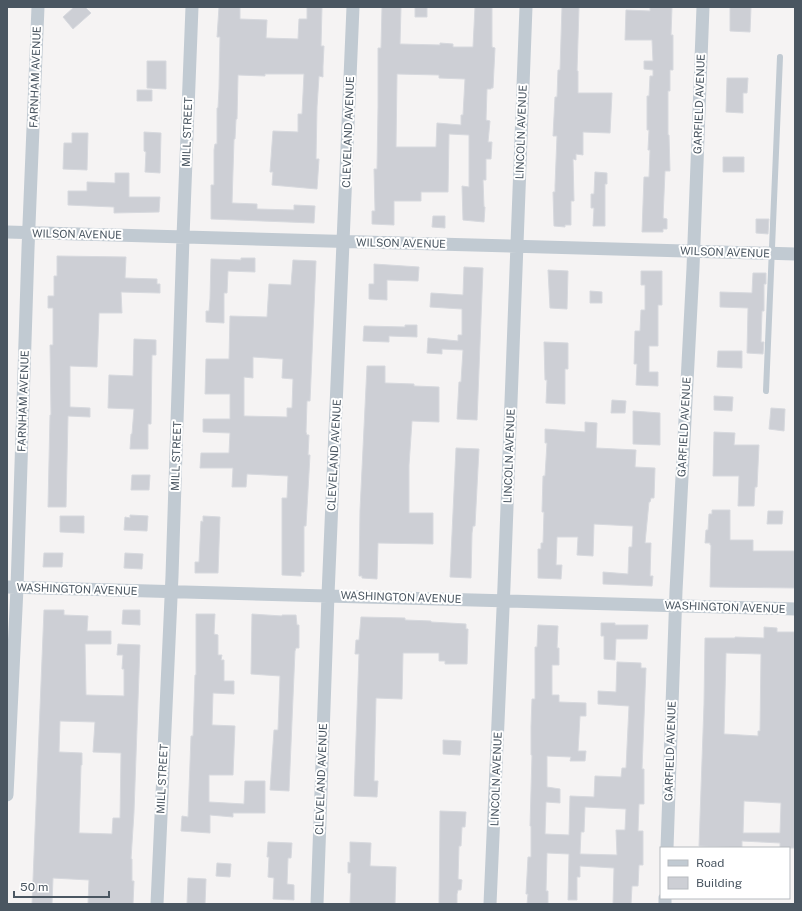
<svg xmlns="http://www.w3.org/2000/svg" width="802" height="911" font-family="'Public Sans',sans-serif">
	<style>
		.building { fill: #cdcfd5; stroke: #d7d9de; fill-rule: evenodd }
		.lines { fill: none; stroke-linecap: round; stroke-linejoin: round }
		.lane { stroke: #c1cad2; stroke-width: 6 }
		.street { stroke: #c1cad2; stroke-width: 13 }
		.labels { text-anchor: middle; stroke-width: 4; stroke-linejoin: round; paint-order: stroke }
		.street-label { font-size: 11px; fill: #4a5661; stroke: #fff }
	</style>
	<rect width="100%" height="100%" fill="#f5f3f3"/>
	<!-- building -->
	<path class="building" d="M74 7H85L91 13 73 29 63 17Z
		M219 7H240V19L267 20 266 38 298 39 299 19H307V7H322L321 46H324L323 66V77L319 76 317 107 316 159H319L317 189 272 185 273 172H270L273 131 298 132V114H302L304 74H265V76L238 75 237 119H236L235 139H234L232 203 257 204V209L294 210V205L315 206 314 223 211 219V185H214V150L215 144H217V108H218L219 89 220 37H217Z
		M382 7H401L400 44 440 45V43L453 44V47H473L475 7H492V47L495 48 493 88H491V89H487L486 120 490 121 488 142H492L491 159H486V180H483L484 207H485L484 222 463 220 462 186 469 187V135L449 134 448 192H421V201H394V225L372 224V211H375V210L374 169H377L378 108V48H381ZM397 74 439 75V78L465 79 463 115H461V125L437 123 436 147H396Z
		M415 7H427V17H415Z
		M562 7H579L577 71H578V93H612L610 133 583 132V155L576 154V160L573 159 574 201H571V225H565V227L554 226 553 192H555V186L557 136H553L555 97H557L558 70H560Z
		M650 7H672L671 35H673V70H670V91H668V135H669L670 171H665L663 218 667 219V229H663V232H642L644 177H649L650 150H648L649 130H647V96H649L650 76H653V70L644 69V61H653L652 40H625L626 10 650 11Z
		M730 7H751L750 32 730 31Z
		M147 61H166V89L147 88Z
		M727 78H748L747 93H743V113L726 112Z
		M137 90H152V101H137Z
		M144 132 161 133 160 173 145 172 146 152 144 151Z
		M72 133H88L87 170 63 169 64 143H72Z
		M723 157H744V172H723Z
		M595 172 607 173V184H605V226H593L594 208H591V194H594Z
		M115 173H129V197H160L159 212 114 213V207L68 205V191H87V182L115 183Z
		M433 216H445V228L432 227Z
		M756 219H769L768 234 756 233Z
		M57 256 126 257 125 278 157 279V284H160V293L121 292 122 313H99L97 367 70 366V407L90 408V417L68 416 66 507H48L50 415H51L50 345H53V308H48V296H54V276H57Z
		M241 258H255V272L228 271 227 293H224V323L206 322V311H209L210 299 211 259 241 260Z
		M293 260 316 261 310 401H307L306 432 307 435H309L308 455H310L306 526H304V572H301V576L282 575V498H287L288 476 247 474 246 487H232L233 468H200L201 453H229L230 433 203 432V419H230V394H205L206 359H229L230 316 267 317 269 284 291 285ZM253 357 283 359 282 378 293 379 292 408H287V417L244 416V377L253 378Z
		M374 264 419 267 418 281 387 280V300L369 299V284H374Z
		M464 267 483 268 477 420 457 419 459 382H461L463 350 442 349V354L427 353 428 338 458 341V335H462V309L430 307 431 293 463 295Z
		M548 270 568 271 567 309 550 308Z
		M641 271H662V305H658V346H649V372H658V386L636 385 637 364H634L635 331H640L641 310H645V285H641Z
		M753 273H766V284H764V311H762L761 342H764L763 354 747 353 748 308 720 307V292L752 293Z
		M590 291 602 292V303H590Z
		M405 325H417V337L389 336V342L363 341 364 326 405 327Z
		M134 339 156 340V355H152L151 424H148V449H130L131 434H132L134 409 108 408 109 375 133 376Z
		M544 342 568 343V369H565V404L546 403 547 380H545Z
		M718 351H742V368L717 367Z
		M367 366H385V383L414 384V386L439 387V422L412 421 409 465V513H433V544L378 543 377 579 362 578V576H359L360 510Z
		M714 396 733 397 732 411 714 410Z
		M612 400 626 401 625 413H611Z
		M771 408 785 409 784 431 769 429Z
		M633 411 660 413V445L633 444Z
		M585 422 597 423 596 448 636 450 635 467 655 468 654 498H651L650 502H649L645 543H651L650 576H653L652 586 603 584V572L628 574 629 547H632L633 526 594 524 593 556 577 555 578 537H557L556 565H562L561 579 538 578V549H541V543H543L544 512H542L543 476H545L547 443H545V429L585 432Z
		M714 432 735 433 734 445H759L757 487H755L754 506H738L739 476H713Z
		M456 448 479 449 475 526H473L472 533 471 578 450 577Z
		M132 475H150L149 490H131Z
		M712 510H730V540H753V551H795V588L710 587 711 545H710V543H705L706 530H708L709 514H712Z
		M768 511H783L782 524H767Z
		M130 515 148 516 147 531 124 530 125 517 130 518Z
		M60 516H84V533L60 532Z
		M203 516 220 517 218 573H195V562H199L201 521 203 522Z
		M44 553H63L62 567H43Z
		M125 553 143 554 142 569 124 568Z
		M44 610H64V615L88 616 87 631H111V644H85L86 695 124 696V669H122L123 655H117L118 644 140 645 134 812 131 859H132V881H134L133 904H88L89 880 53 878 52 904H32ZM60 721 95 722 93 752 121 753 120 818H113L112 834 79 833 81 765H82V753L59 752Z
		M123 610H140V625L122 624Z
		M196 614H215L214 634 218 635V655H222L221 660H224V681H234V694L213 693 212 725 235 726 233 775H209V802L244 804 245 781H265V813H233V817L210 815V833L181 831 182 816 188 817 191 736H193L195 675H196Z
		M252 614 282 616V615H296L297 625H299V648H296L295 651 289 791 270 790 274 730H278L280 676 251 674Z
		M361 617 405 618V620L431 621V622L466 624V629H468L467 664H445V661H439V653H403L402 699 376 698 374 781H378L377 797 354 796 359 654H355L356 640H359Z
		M601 623H615V625H648L647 639H616L615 660 604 659V636H601Z
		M538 625 558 626 557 648H559V665H552V695H559V702L586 703V716H580L578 751H586L585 761H570L571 757 547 756V787L560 789V803L546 802 545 834 569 835 570 796 594 797 595 776 621 777 622 768H626L629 706 598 704V691L616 692 617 662 641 663V668H646L642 769H644V804H639L638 831H643V865H639L638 886H632L631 904H613L614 868 580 866V877H577V900H568L569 854 547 853 546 891H548V904H527L528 894H526L528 857H531V826H530L532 755H531V727L532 699H535V647H537ZM585 807 626 809 625 830H616L617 855 580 854 581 832H584Z
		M764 627 777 628V632H795V848H780V843L742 841V848L699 846 704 704 705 638H735V637L764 638ZM726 653 761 654 760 731H758V736L724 734ZM744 801 781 803 780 833H743Z
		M443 740 461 741 460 755 443 754Z
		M440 811 466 812 465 827H462L461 846H459L458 879 462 880 461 890H458L457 894V904H439Z
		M268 842 292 843 291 858H288L287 884 294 885V900L273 899 274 878 268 877 269 857H267Z
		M350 842 371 843 370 866 396 867 395 904H350L351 873H348V862L350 863Z
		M217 863 231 864 230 877 216 876Z
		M188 878 206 879 205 904H187Z"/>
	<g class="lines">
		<!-- lane -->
		<path class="lane" d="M766 391 780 57"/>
		<!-- street -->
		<path class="street" d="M7 232 795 254
			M7 587 795 609
			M7 795 17 588 28 249 38 7
			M667 848 676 591 693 268 703 7
			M157 904 172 576 183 237 192 7
			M317 904 328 595 353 7
			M490 904 504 586 526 7
			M665 904V898"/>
	</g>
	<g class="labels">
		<!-- street labels -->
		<g class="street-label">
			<text transform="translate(35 77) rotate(-88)" y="4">FARNHAM AVENUE</text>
			<text transform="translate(699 104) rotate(-88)" y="4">GARFIELD AVENUE</text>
			<text transform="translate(187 132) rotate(-88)" y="4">MILL STREET</text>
			<text transform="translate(348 132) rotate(-88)" y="4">CLEVELAND AVENUE</text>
			<text transform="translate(521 132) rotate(-88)" y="4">LINCOLN AVENUE</text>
			<text transform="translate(77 234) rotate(1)" y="4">WILSON AVENUE</text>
			<text transform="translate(401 243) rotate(1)" y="4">WILSON AVENUE</text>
			<text transform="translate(725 252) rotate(2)" y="4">WILSON AVENUE</text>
			<text transform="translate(23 401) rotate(-88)" y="4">FARNHAM AVENUE</text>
			<text transform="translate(684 427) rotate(-87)" y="4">GARFIELD AVENUE</text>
			<text transform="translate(334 455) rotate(-87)" y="4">CLEVELAND AVENUE</text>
			<text transform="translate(176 456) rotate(-88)" y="4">MILL STREET</text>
			<text transform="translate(509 456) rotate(-88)" y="4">LINCOLN AVENUE</text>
			<text transform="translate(77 589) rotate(2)" y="4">WASHINGTON AVENUE</text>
			<text transform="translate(401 597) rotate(2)" y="4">WASHINGTON AVENUE</text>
			<text transform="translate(725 607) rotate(2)" y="4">WASHINGTON AVENUE</text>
			<text transform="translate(670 751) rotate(-88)" y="4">GARFIELD AVENUE</text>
			<text transform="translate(162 779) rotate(-87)" y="4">MILL STREET</text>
			<text transform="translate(321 779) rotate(-88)" y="4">CLEVELAND AVENUE</text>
			<text transform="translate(496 779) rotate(-88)" y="4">LINCOLN AVENUE</text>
		</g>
	</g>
	<!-- border -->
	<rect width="802" height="911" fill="none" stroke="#4a5661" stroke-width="16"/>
	<!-- legend -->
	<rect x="660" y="847" width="130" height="52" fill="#ffffff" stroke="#b7bbc0"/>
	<rect x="668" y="860" width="20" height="6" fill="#c1cad2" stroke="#b7bbc0"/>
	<text x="696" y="867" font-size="12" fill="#4a5661">Road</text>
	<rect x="668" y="877" width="20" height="12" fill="#cdcfd5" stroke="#b7bbc0"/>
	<text x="696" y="887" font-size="12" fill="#4a5661">Building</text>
	<!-- scale -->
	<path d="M14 891v6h95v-6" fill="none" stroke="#4a5661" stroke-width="2"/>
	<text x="20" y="891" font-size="12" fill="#4a5661" stroke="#ffffff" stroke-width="3" paint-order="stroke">50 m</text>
</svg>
